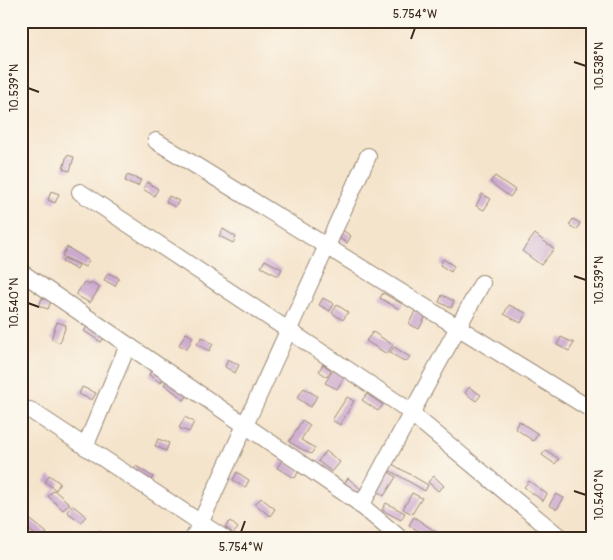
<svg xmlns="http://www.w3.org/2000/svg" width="613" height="560" font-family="Pangolin,sans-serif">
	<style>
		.building { fill: #cca9cf }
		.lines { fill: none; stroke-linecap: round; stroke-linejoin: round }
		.minor-casing { stroke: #988775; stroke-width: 18 }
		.minor { stroke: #fff; stroke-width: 16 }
		.ticks { fill: none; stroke: #3b2a1e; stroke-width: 2 }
		.neatline { fill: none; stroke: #3b2a1e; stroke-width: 2 }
		.ticks-label { font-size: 12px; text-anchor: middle; fill: #3b2a1e }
	</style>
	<rect width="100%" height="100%" fill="#fbf7ec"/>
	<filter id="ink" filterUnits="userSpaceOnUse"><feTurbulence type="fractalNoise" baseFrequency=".02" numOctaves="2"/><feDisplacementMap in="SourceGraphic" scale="10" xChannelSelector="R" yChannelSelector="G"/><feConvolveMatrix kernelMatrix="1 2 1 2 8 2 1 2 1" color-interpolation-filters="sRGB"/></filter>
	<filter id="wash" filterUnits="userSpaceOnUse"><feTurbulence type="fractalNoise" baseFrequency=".0096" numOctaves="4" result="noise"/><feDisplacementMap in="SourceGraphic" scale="20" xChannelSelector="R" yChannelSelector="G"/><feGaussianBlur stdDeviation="1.12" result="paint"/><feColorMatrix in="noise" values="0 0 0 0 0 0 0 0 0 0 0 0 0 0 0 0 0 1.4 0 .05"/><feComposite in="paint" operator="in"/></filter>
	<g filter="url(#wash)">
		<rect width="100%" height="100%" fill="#f5e4cc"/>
		<g id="blocks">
			<!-- building -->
			<path class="building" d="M67 155 74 157 70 171 63 169Z
				M127 175 141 180 138 186 125 181Z
				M495 176 515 190 510 197 490 182Z
				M147 182 158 189 154 196 143 189Z
				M51 191 59 194 55 203 48 200Z
				M482 194 491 199 484 210 476 206Z
				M169 196 179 201 175 207 166 202Z
				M573 219 580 223 577 230 569 225Z
				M223 229 236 237 233 243 219 236Z
				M341 229 351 236 347 243 336 236Z
				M535 234 554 249 541 265 522 251Z
				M67 247 89 261 85 267 62 256Z
				M64 258 79 265 77 270 62 262Z
				M443 259 454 266 451 272 440 265Z
				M265 260 282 269 278 276 261 267Z
				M108 273 119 278 115 286 104 280Z
				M84 282 89 285 91 282 100 287 90 303 76 295Z
				M383 293 402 304 399 309 380 298Z
				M442 295 454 301 451 308 439 302Z
				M42 298 51 301 48 309 39 306Z
				M323 298 334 304 330 311 319 305Z
				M337 305 348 312 343 320 332 313Z
				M509 305 526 313 521 323 504 314Z
				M415 311 426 316 419 329 409 324Z
				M57 322 66 325 60 343 51 339Z
				M89 324 106 335 101 342 84 331Z
				M373 332 393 345 387 354 366 341Z
				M186 333 193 337 187 349 179 345Z
				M202 337 213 344 209 351 197 344Z
				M561 337 574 343 569 351 557 345Z
				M394 347 410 357 406 362 390 353Z
				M228 359 239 365 235 373 225 367Z
				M323 364 331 370 327 377 319 371Z
				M153 368 165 376 161 383 149 375Z
				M333 370 344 377 337 389 325 383Z
				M168 379 189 394 184 400 164 384Z
				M82 387 96 393 92 400 79 394Z
				M469 387 481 395 476 401 465 393Z
				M304 388 317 396 311 407 297 398Z
				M367 394 383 405 378 411 362 400Z
				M347 397 354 401 340 425 332 420Z
				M185 417 194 422 189 432 179 428Z
				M302 420 310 425 301 440 315 448 311 454 289 442Z
				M519 421 538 434 533 441 515 428Z
				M158 439 169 443 166 451 155 446Z
				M546 450 559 459 555 464 542 455Z
				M326 451 340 462 332 472 318 461Z
				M282 460 299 471 295 478 277 468Z
				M392 464 428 485 425 491 389 470Z
				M136 466 153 477 149 483 132 472Z
				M237 472 249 480 245 488 233 480Z
				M389 472 396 477 384 496 377 491Z
				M49 475 60 483 56 490 45 482Z
				M434 476 444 486 438 491 428 482Z
				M348 478 361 489 357 494 344 484Z
				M529 481 547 494 543 501 524 487Z
				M54 490 70 504 63 510 48 496Z
				M412 493 422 498 412 514 403 509Z
				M556 494 564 498 557 509 549 505Z
				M261 498 275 509 270 516 255 504Z
				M386 503 405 513 401 520 382 510Z
				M72 505 86 516 81 522 67 512Z
				M414 517 436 532 431 539 409 525Z
				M31 520 47 533 41 539 25 527Z
				M230 521 238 528 233 534 225 527Z
				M99 530 109 539H94Z"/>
		</g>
	</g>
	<g filter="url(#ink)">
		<use href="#blocks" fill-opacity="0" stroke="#988775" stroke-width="1"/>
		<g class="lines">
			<defs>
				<path id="minor" d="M156 141 587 407
					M80 192 401 405 562 539
					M21 272 356 501 401 539
					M30 410 225 539
					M85 447 128 345
					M361 506 482 283
					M193 539 368 156"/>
			</defs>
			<!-- minor casing -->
			<use href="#minor" class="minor-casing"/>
			<!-- minor -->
			<use href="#minor" class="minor"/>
		</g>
	</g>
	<!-- ticks -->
	<path class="ticks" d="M411 39 415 28M574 62 586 66M28 88 39 92M574 276 586 280M28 303 39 307M574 491 586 495M241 532 245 521"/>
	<!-- margin -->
	<rect width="613" height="560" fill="none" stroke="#fbf7ec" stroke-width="55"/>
	<rect x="28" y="28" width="558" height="504" class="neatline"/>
	<g class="ticks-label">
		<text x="415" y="18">5.754°W</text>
		<text transform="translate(599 66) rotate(-90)" y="4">10.538°N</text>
		<text transform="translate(14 88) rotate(-90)" y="4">10.539°N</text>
		<text transform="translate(599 280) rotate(-90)" y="4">10.539°N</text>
		<text transform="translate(14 303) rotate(-90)" y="4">10.540°N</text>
		<text transform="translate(599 495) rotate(-90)" y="4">10.540°N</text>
		<text x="241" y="551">5.754°W</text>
	</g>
</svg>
